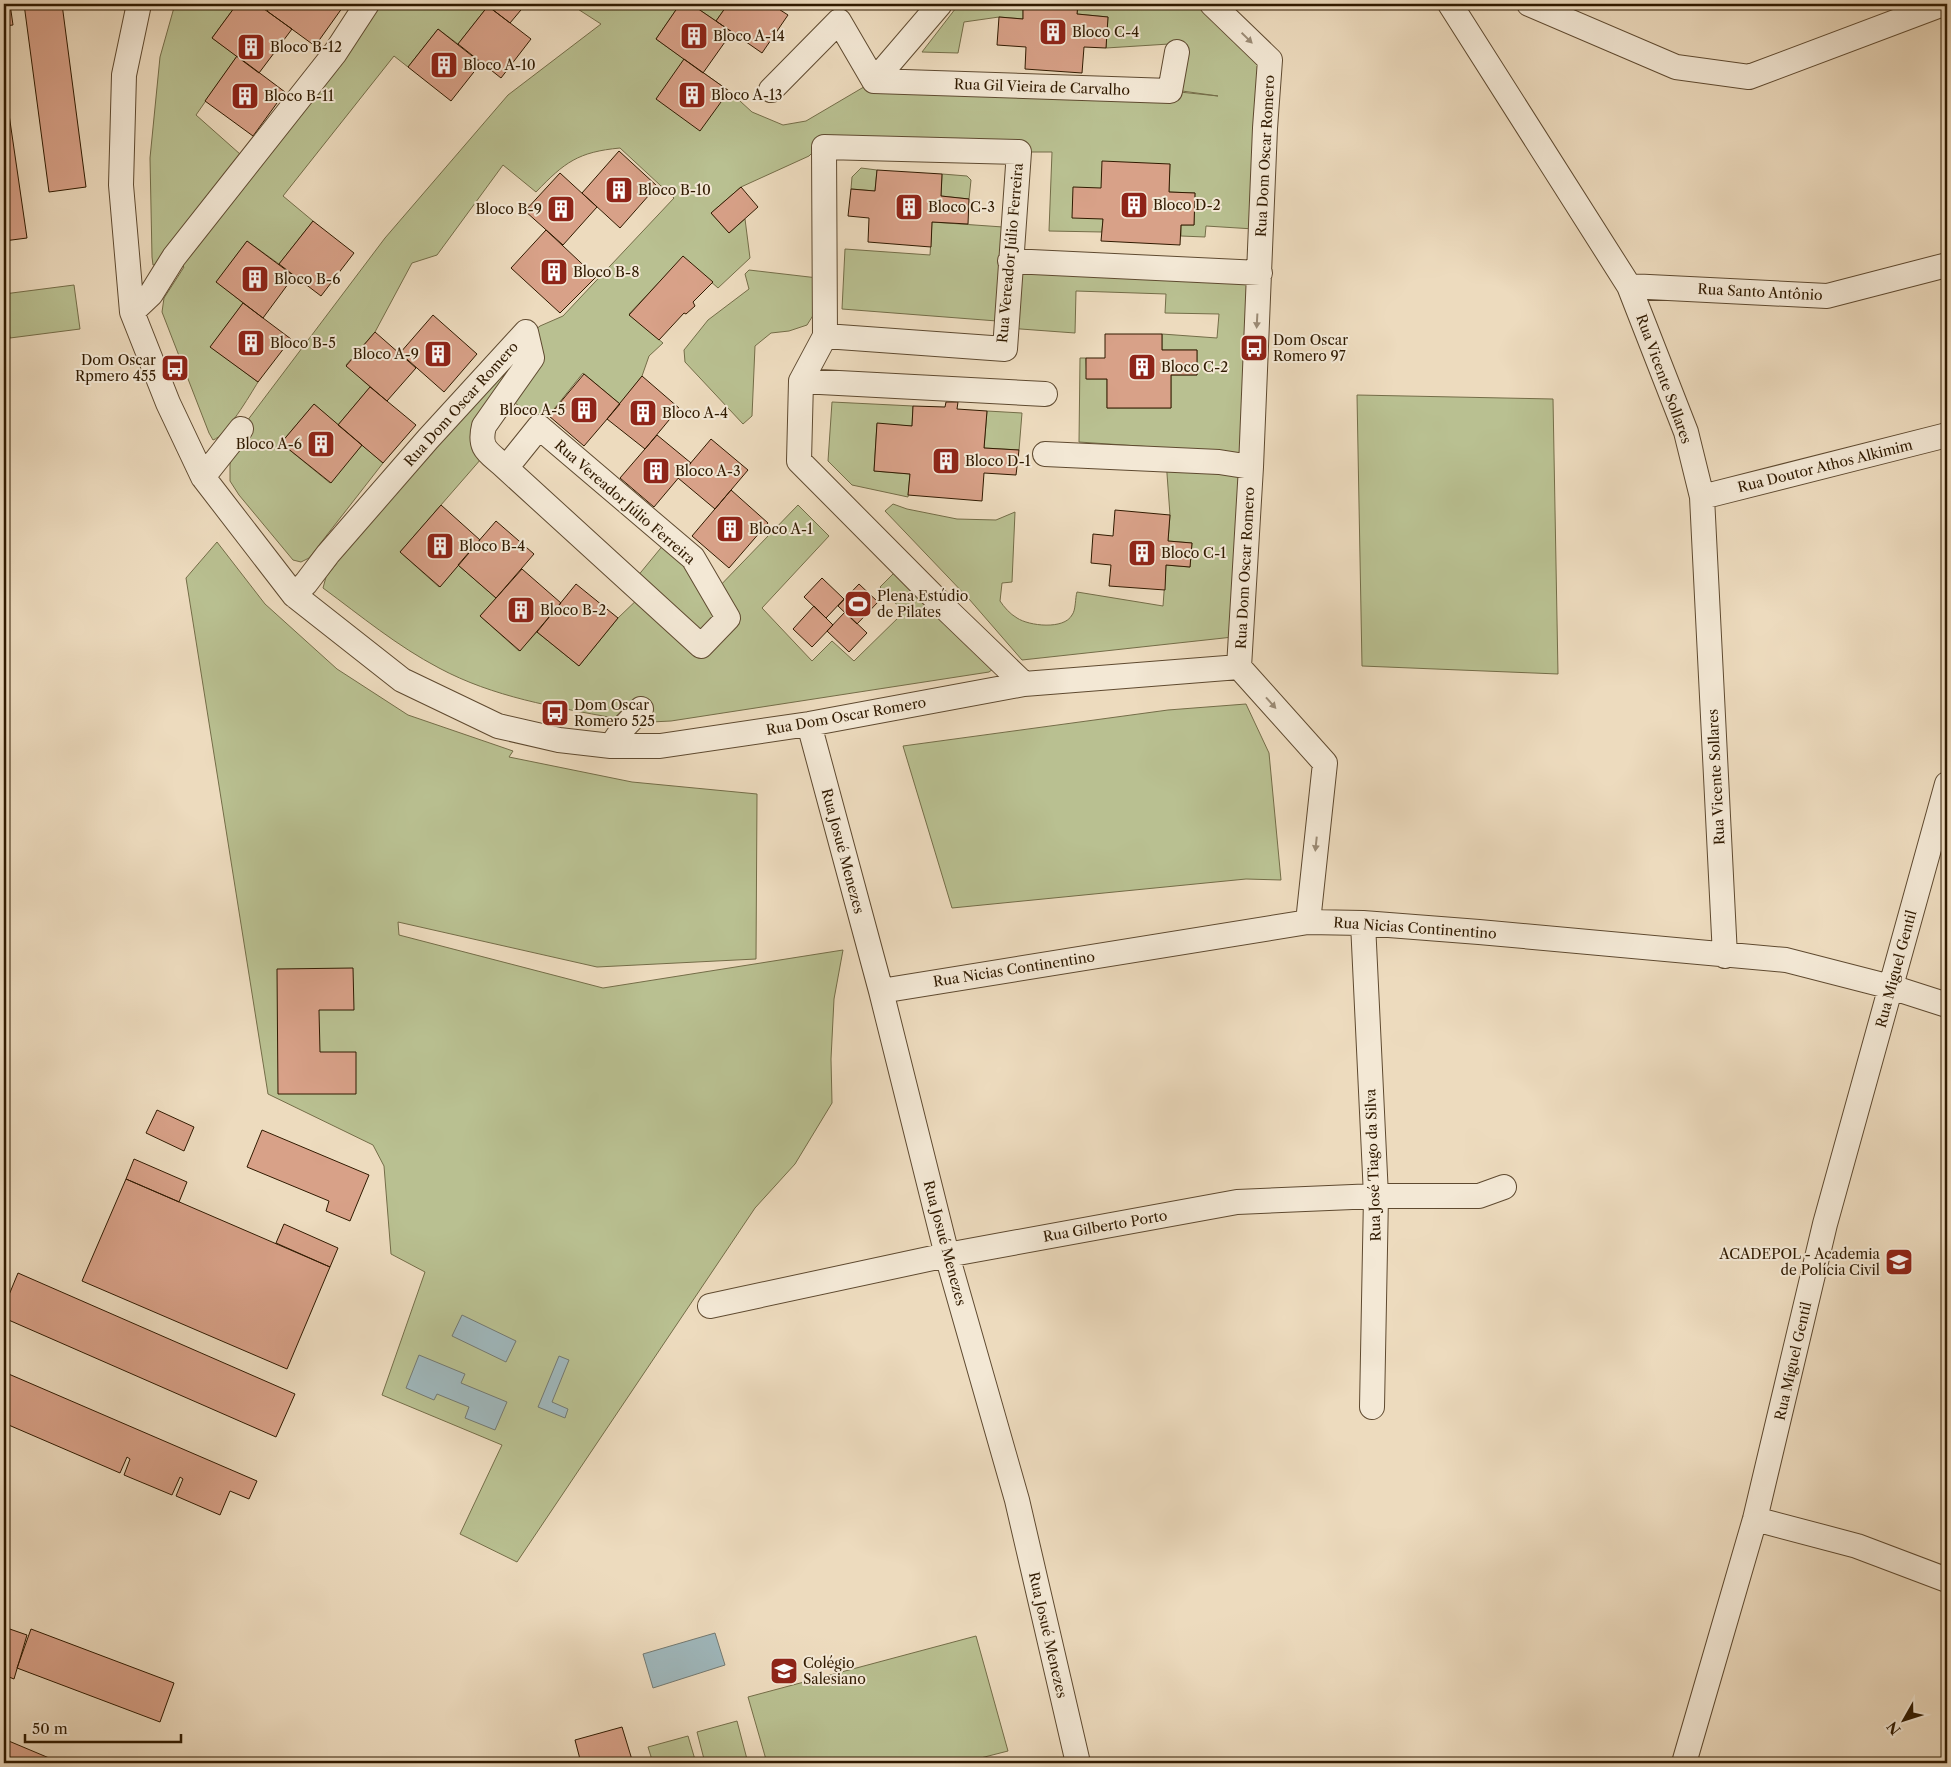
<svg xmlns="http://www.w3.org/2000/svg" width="1951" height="1767" font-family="'Libre Caslon Text',serif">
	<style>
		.green { fill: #b9c091; stroke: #746d48 }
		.water { fill: #9fb8bd; stroke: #737971 }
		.building { fill: #d8a188; stroke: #301a00 }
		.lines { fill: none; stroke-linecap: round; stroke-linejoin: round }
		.street-casing { stroke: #5f4a30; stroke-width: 26 }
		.street { stroke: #f3e8d5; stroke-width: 24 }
		.oneway { fill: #9b8b75 }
		.labels { text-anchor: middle; stroke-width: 4; stroke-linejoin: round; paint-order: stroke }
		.poi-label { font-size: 14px; fill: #301a00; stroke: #f3e8d5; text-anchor: start }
		.street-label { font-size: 14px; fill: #301a00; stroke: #f3e8d5 }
	</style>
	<rect width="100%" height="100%" fill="#eddbbe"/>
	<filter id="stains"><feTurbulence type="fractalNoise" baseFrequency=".004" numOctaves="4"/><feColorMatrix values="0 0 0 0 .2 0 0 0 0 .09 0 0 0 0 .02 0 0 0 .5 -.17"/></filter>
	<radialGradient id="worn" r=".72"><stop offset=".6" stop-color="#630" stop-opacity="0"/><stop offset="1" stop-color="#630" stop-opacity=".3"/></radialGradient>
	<!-- green -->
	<path class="green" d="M175 4H237L212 38 237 56 196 115 249 162 367 4H485L488 6 458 44 438 29 408 67 394 56 283 196 313 221 279 264 247 241 217 282 243 303 211 347 258 382C250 395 226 436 213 440L209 433 162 312 164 298 184 267 174 257 158 265H153L152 257 150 158 160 57Z
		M570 4H680L656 39 729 91 752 112 783 125 806 121 874 81 1170 91 1218 96 1182 91 1185 43 1106 48 1108 17 1077 14 1078 4H1197L1257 64 1260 74 1254 229 1206 226 1205 237 1181 236V225H1194L1195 193 1169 192 1170 164 1103 219 1102 232 1049 231 1052 152H1019L822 143 809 156 741 187 711 213 729 233 745 219 750 258 718 288 683 257 629 314 663 343 649 356 642 376 620 404 583 373 542 424 510 399 484 426 488 451 400 552 439 587 458 565 496 598 480 616 519 651 537 632 579 666 618 618 643 594 632 583 669 538 713 593 798 505 829 536 762 608 812 661 832 641 854 661 904 612 880 587 899 568 993 669 989 672 671 721 651 722 642 721 629 704 614 718C554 707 493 697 439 668 397 646 361 616 323 588L326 577 337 563 328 554 529 335 540 326 563 316 674 198 620 148C578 152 565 162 536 192L503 165 437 255 412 263 375 332 346 365 370 387 338 425 314 404 281 443 330 483 362 445 383 463 309 558 301 562 293 560 239 495 230 481V464L241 429 385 238 508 95 601 24Z
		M691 4H728L716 21Z
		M959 4H1023V19L999 17 964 22 958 53 922 52Z
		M861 168 877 170 875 191 851 189 852 177Z
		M942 174 967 176 971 180 969 199 941 196Z
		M932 222 1003 227 997 321 842 309 845 249 930 255Z
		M1010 261 1252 283 1242 453 1079 442 1080 358H1086L1087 379H1107V408H1171V375H1197V350H1162V334L1217 338 1219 314 1165 313 1166 294 1076 291 1075 333 1007 328Z
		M749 270 818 278 822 301 807 325 789 331 771 333 755 346 752 416 743 424 685 362 684 350 708 320 749 289 745 274Z
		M74 285 80 329 10 338 4 294Z
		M1357 395 1553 399 1558 674 1362 666Z
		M832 402 913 406 912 426 877 424 874 471 910 474 908 497 852 485 828 461Z
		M987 411 1022 413 1019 450 984 448Z
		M1166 460 1242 470 1233 637 1022 660 969 599 885 511 893 504 907 509 957 519 996 520 1015 512 1012 582 1002 583 1000 601C1004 607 1010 614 1017 618 1029 626 1064 630 1072 615 1076 610 1075 598 1077 592L1163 606 1166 565 1190 567 1192 543 1168 541 1170 515Z
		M217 542 265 604 337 669 408 715 513 751 509 757 632 782 757 794 756 959 597 967 398 922 399 935 603 988 843 950 834 999 831 1059 832 1103 795 1164 755 1208 517 1562 460 1534 502 1445 382 1395 425 1272 391 1254 384 1166 373 1145 268 1094 186 578Z
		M1246 704 1269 753 1281 880 1246 879 952 908 903 746 1168 710Z
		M976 1636 1008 1751 961 1763H767L748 1697Z
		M737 1721 748 1763H705L697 1732Z
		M688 1736 696 1763H653L648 1747Z"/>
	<!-- water -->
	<path class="water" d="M462 1315 516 1341 506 1362 452 1336Z
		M419 1355 465 1374 461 1383 507 1402 495 1430 465 1418 469 1407 437 1394 434 1400 406 1388Z
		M559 1356 569 1360 552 1402 568 1409 565 1418 538 1407Z
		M715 1633 725 1665 653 1688 643 1654Z"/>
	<!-- building -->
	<path class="building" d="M4 4H10L13 25 4 26Z
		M24 4H62L86 187 49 192Z
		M237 4H257L292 29 259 73 212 38Z
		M272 4H345L315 46 267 11Z
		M485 4H526L510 23Z
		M680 4H691L732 32 703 73 656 39Z
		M728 4H771L788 15 762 53 716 21Z
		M1023 4H1078L1077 14 1108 17 1106 48 1084 47 1082 73 1025 69 1026 47 997 45 999 17 1023 19Z
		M488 6 531 39 501 78 458 44Z
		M438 29 481 63 451 101 408 67Z
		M237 56 285 92 253 136 205 101Z
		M684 59 729 91 700 131 656 99Z
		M4 80 27 238 4 241Z
		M619 151 657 186 620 228 582 193Z
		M1102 161 1170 164 1169 192 1195 193 1194 225H1181L1180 245 1101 241 1103 219 1072 218 1073 187 1101 188Z
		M877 170 942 174 941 196 969 199 968 224 932 222 931 247 868 242 869 218 848 216 851 189 875 191Z
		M560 173 597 207 563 245 525 211Z
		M741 187 758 207 729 233 711 213Z
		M313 221 354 253 321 296 279 264Z
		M546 230 596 277 560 313 511 268Z
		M247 241 294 276 263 318 216 282Z
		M683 256 713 282 693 302 695 306 686 314 684 313 659 340 629 315Z
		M243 303 291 339 258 382 210 347Z
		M433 315 477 354 444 392 400 353Z
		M375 332 416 368 387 401 346 366Z
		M1105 334H1162V350H1197V375H1171V408H1107V379H1086V358H1105Z
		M584 374 620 404 584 446 549 416Z
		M642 376 679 408 645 449 607 419Z
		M370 387 416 425 383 463 338 425Z
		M946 402H958L957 409 987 411 984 448 1019 450 1016 475 984 473 982 501 908 495 910 474 874 471 877 423 912 426 913 406 945 407Z
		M314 404 362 445 331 483 281 443Z
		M657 435 691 463 654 507 620 478Z
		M711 439 748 470 715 509 678 478Z
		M731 490 768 523 729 568 692 536Z
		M441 505 480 540 440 587 400 552Z
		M1115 510 1170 515 1168 541 1192 543 1190 567 1166 565 1165 590 1109 586 1111 565 1091 563 1093 534 1113 536Z
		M496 521 534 554 496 598 458 565Z
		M522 569 561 603 520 651 480 616Z
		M822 578 844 599 826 618 804 597Z
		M576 584 618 618 579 666 537 632Z
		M859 584 878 602 857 624 838 606Z
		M814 606 833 625 812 647 793 629Z
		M845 612 867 633 849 652 827 631Z
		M353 968 354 1010H319L320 1052H356V1094H278L277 969Z
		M157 1110 194 1127 184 1151 146 1133Z
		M262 1130 369 1175 350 1221 326 1211 329 1201 247 1167Z
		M134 1159 187 1182 179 1202 126 1179Z
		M126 1179 330 1267 287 1369 82 1281Z
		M284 1224 338 1248 330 1267 276 1243Z
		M18 1273 295 1394 276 1437 4 1318V1307Z
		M4 1372 257 1481 249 1499 230 1491 220 1515 176 1496 183 1479 180 1477 172 1495 124 1475 130 1459 127 1457 120 1473 4 1423Z
		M4 1627 27 1635 14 1679 4 1675Z
		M31 1629 174 1683 160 1722 17 1668Z
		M622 1727 633 1763H581L575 1740Z
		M4 1739 61 1763H4Z"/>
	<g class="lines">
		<defs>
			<path id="street" d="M139 4 124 75 121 185 132 312 168 403 203 477 294 595 402 680 498 726 559 740 611 746H660L809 724 1024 684 1239 667
				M1212 4 1270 60 1265 128 1251 467 1239 667
				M1450 4 1629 286 1686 432 1702 497 1725 956
				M1529 4 1676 67 1749 77 1943 4
				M874 81 1170 91 1177 52
				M771 90 839 21 874 81 940 4
				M1010 261 1260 273
				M1629 286 1827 296 1947 265
				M132 312 151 294 174 257 335 53 367 4
				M825 336 824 147 1019 152 1005 349 825 336 801 381 799 461 944 607 1024 684
				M801 381 1045 394
				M1045 454 1219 462 1251 467
				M203 477 241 429
				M1702 497 1947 435
				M294 595 306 583 328 554 428 439 526 332 532 358 484 426C478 450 489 452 506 468L701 646 728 618 693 558 539 427 506 468
				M1239 667 1325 763 1308 922
				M809 724 881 991 947 1255 1017 1500 1078 1763
				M611 746 624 727 641 709
				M1363 923 1376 1196 1372 1407
				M881 991 1308 922 1363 923 1479 932 1786 960 1891 987 1947 1005
				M710 1306 947 1255 1237 1202 1376 1196H1479L1504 1187
				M1755 1519 1857 1546 1947 1580
				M1684 1763 1755 1519 1825 1224 1947 784"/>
		</defs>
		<!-- street casing -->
		<use href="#street" class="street-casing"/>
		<!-- street -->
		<use href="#street" class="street"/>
	</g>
	<!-- one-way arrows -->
	<defs><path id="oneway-solid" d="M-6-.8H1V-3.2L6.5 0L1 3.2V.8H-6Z" transform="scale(1.25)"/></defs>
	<g class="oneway">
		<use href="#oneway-solid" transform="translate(1247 38) rotate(44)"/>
		<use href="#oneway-solid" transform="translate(1257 321) rotate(93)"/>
		<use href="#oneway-solid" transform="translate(1271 703) rotate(48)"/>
		<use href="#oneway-solid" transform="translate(1316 844) rotate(96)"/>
	</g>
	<!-- icons -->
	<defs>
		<symbol id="building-square" viewBox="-11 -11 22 22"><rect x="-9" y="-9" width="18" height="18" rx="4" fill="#8f2418" stroke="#f3e8d5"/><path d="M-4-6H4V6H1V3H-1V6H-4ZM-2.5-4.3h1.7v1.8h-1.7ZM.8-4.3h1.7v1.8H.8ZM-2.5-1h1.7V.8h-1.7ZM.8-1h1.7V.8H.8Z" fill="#fff"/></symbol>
		<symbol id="bus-square" viewBox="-11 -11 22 22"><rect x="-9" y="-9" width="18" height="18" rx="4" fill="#8f2418" stroke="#f3e8d5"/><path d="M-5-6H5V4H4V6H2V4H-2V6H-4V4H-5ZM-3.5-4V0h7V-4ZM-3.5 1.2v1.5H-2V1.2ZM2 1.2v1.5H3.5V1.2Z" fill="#fff"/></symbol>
		<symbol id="stadium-square" viewBox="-11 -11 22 22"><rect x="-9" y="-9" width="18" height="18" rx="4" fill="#8f2418" stroke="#f3e8d5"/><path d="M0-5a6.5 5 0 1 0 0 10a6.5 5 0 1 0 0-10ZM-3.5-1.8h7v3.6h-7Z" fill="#fff"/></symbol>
		<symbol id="school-square" viewBox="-11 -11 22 22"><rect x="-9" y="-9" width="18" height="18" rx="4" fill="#8f2418" stroke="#f3e8d5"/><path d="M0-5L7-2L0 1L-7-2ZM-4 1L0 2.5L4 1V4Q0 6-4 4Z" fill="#fff"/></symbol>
	</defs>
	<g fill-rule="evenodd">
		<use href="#building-square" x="1037" y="16" width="32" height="32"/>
		<use href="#building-square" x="678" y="20" width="32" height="32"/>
		<use href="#building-square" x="235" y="31" width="32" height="32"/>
		<use href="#building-square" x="428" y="49" width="32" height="32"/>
		<use href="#building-square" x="676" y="79" width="32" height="32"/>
		<use href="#building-square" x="229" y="80" width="32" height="32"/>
		<use href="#building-square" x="603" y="174" width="32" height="32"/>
		<use href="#building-square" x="1118" y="189" width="32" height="32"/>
		<use href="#building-square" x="893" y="191" width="32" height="32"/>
		<use href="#building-square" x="545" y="193" width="32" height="32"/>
		<use href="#building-square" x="538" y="256" width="32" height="32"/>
		<use href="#building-square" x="239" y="263" width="32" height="32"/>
		<use href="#building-square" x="235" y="327" width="32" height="32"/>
		<use href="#bus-square" x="1238" y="332" width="32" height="32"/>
		<use href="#building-square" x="422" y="338" width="32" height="32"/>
		<use href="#building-square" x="1126" y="351" width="32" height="32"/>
		<use href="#bus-square" x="159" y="352" width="32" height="32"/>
		<use href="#building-square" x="568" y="394" width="32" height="32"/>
		<use href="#building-square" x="627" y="397" width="32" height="32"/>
		<use href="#building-square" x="305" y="428" width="32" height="32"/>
		<use href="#building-square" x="930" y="445" width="32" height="32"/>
		<use href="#building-square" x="640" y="455" width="32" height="32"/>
		<use href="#building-square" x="714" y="513" width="32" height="32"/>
		<use href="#building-square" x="424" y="530" width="32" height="32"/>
		<use href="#building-square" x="1126" y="537" width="32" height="32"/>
		<use href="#stadium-square" x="842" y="588" width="32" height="32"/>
		<use href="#building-square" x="505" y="594" width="32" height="32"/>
		<use href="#bus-square" x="539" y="697" width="32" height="32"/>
		<use href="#school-square" x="1883" y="1246" width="32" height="32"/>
		<use href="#school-square" x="768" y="1655" width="32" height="32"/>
	</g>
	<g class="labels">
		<!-- poi labels -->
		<g class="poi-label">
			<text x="1072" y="37">Bloco C-4</text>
			<text x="713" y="41">Bloco A-14</text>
			<text x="270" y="52">Bloco B-12</text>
			<text x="463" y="70">Bloco A-10</text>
			<text x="711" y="100">Bloco A-13</text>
			<text x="264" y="101">Bloco B-11</text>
			<text x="638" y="195">Bloco B-10</text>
			<text x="1153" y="210">Bloco D-2</text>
			<text x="928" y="212">Bloco C-3</text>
			<text x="542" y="214" text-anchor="end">Bloco B-9</text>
			<text x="573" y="277">Bloco B-8</text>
			<text x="274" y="284">Bloco B-6</text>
			<text x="1273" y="345">Dom Oscar<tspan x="1273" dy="16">Romero 97</tspan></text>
			<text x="270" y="348">Bloco B-5</text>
			<text x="419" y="359" text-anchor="end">Bloco A-9</text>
			<text x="156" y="365" text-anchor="end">Dom Oscar<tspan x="156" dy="16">Rpmero 455</tspan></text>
			<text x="1161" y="372">Bloco C-2</text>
			<text x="565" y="415" text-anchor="end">Bloco A-5</text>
			<text x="662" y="418">Bloco A-4</text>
			<text x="302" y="449" text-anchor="end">Bloco A-6</text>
			<text x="965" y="466">Bloco D-1</text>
			<text x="675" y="476">Bloco A-3</text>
			<text x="749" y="534">Bloco A-1</text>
			<text x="459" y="551">Bloco B-4</text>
			<text x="1161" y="558">Bloco C-1</text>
			<text x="877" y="601">Plena Estúdio<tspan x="877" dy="16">de Pilates</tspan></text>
			<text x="540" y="615">Bloco B-2</text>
			<text x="574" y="710">Dom Oscar<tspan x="574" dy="16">Romero 525</tspan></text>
			<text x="1880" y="1259" text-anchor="end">ACADEPOL - Academia<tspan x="1880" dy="16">de Polícia Civil</tspan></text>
			<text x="803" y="1668">Colégio<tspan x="803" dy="16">Salesiano</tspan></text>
		</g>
		<!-- street labels -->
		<g class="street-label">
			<text transform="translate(1042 87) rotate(2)" y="5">Rua Gil Vieira de Carvalho</text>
			<text transform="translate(1265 156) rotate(-87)" y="5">Rua Dom Oscar Romero</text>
			<text transform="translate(1010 253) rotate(-85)" y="5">Rua Vereador Júlio Ferreira</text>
			<text transform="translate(1760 292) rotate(3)" y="5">Rua Santo Antônio</text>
			<text transform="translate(1664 379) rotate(70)" y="5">Rua Vicente Sollares</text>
			<text transform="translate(461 404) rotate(-48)" y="5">Rua Dom Oscar Romero</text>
			<text transform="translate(1825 466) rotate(-14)" y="5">Rua Doutor Athos Alkimim</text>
			<text transform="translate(625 502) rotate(41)" y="5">Rua Vereador Júlio Ferreira</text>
			<text transform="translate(1245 568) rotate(-87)" y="5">Rua Dom Oscar Romero</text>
			<text transform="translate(846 716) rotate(-10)" y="5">Rua Dom Oscar Romero</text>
			<text transform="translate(1716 777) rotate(-93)" y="5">Rua Vicente Sollares</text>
			<text transform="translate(843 851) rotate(75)" y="5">Rua Josué Menezes</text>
			<text transform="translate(1415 928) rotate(4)" y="5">Rua Nicias Continentino</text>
			<text transform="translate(1014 969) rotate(-9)" y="5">Rua Nicias Continentino</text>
			<text transform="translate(1896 969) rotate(-75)" y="5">Rua Miguel Gentil</text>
			<text transform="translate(1373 1165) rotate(-92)" y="5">Rua José Tiago da Silva</text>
			<text transform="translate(1105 1226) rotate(-10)" y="5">Rua Gilberto Porto</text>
			<text transform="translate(945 1243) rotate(75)" y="5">Rua Josué Menezes</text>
			<text transform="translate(1793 1361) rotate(-77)" y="5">Rua Miguel Gentil</text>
			<text transform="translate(1048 1635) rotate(77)" y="5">Rua Josué Menezes</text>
		</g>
	</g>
	<!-- margin -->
	<rect width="1951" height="1767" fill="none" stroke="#eddbbe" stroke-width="20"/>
	<rect x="5" y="5" width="1941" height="1757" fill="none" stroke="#301a00" stroke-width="2.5"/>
	<rect x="10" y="10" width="1931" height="1747" fill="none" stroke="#301a00"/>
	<!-- north arrow -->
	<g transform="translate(1904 1720) rotate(231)" stroke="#f3e8d5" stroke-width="4" paint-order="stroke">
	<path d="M0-4L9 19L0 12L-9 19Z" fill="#301a00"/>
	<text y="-8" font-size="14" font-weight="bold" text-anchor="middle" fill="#301a00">N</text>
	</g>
	<!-- scale -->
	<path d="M25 1734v8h156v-8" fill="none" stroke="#301a00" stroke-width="2.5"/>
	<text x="32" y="1734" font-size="15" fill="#301a00" stroke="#f3e8d5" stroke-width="4" paint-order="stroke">50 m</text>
	<rect width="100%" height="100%" filter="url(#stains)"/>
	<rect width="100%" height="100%" fill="url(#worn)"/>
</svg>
